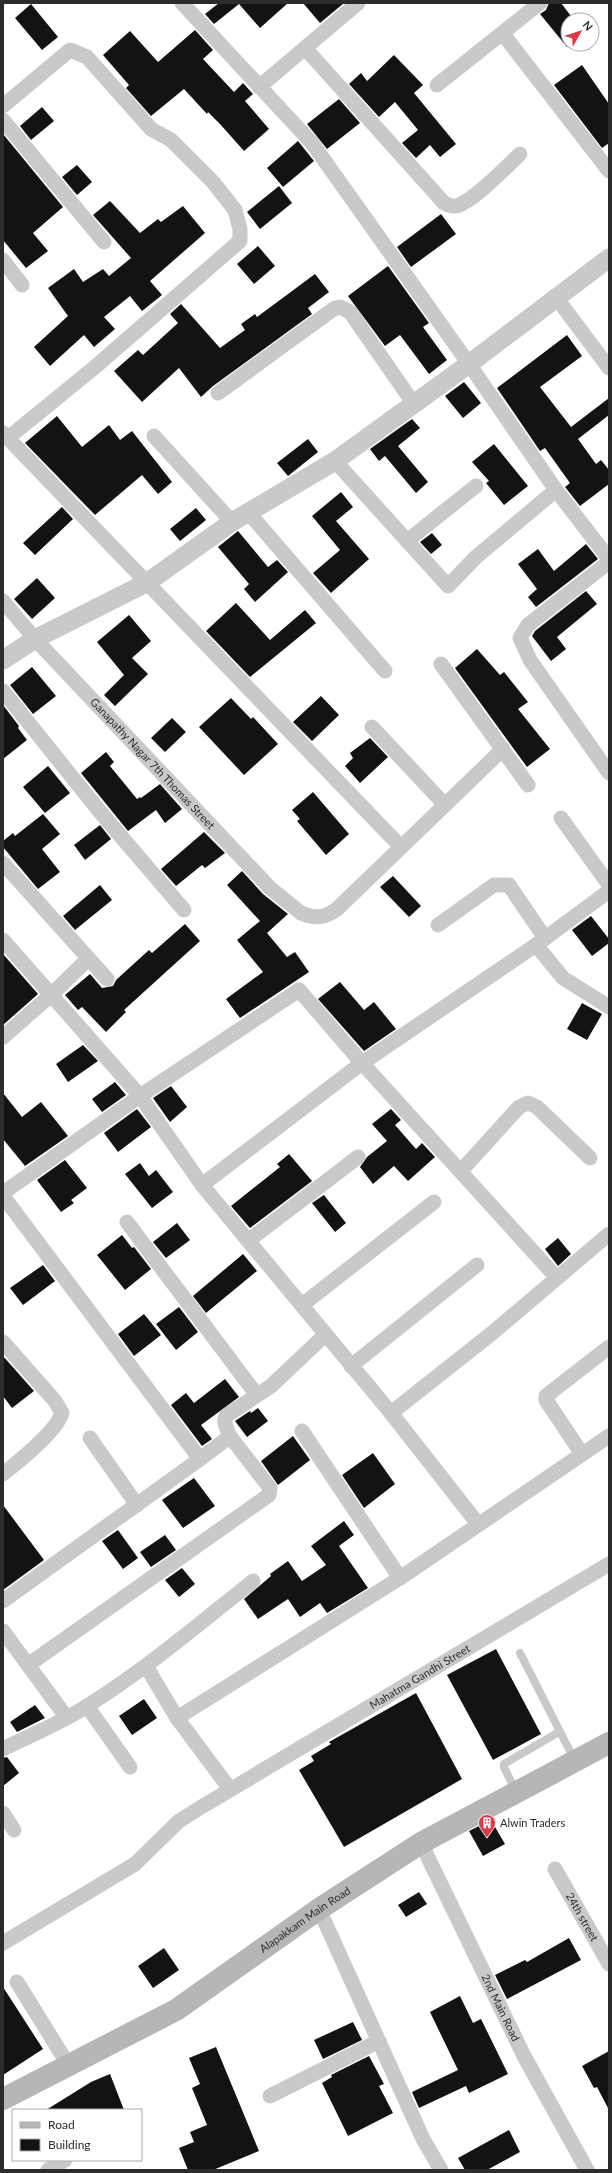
<svg xmlns="http://www.w3.org/2000/svg" width="612" height="2173" font-family="Lato,sans-serif">
	<style>
		.building { fill: #131313 }
		.lines { fill: none; stroke-linecap: round; stroke-linejoin: round }
		.service { stroke: #c9c9c9; stroke-width: 8 }
		.minor { stroke: #c9c9c9; stroke-width: 15 }
		.tertiary { stroke: #c9c9c9; stroke-width: 19 }
		.secondary { stroke: #b6b6b6; stroke-width: 22 }
		.labels { text-anchor: middle; stroke-width: 4; stroke-linejoin: round; paint-order: stroke }
		.street-label { font-size: 11px; fill: #2c2c2c; stroke: #fff }
		.poi-label { font-size: 11px; fill: #2c2c2c; stroke: #fff; text-anchor: start }
	</style>
	<rect width="100%" height="100%" fill="#fff"/>
	<!-- building -->
	<path class="building" d="M219 3H288L260 28 239 4 214 24 205 14Z
		M303 3H344L320 23Z
		M549 3H561L574 20H568V44H571L567 47 540 14 546 10Z
		M31 4 58 37 42 50 15 18Z
		M195 30 213 50 203 59 234 92 243 83 253 94 245 101 269 129 244 151 220 124 208 112 207 114 184 89 151 116 126 88 129 85 103 55 130 31 158 62Z
		M394 55 423 85 414 93 456 144 440 157 430 145 416 158 402 143 418 130 395 102 379 117 349 84 361 73 367 81Z
		M582 65 609 104V143L602 148 554 85Z
		M339 99 360 123 327 149 307 124Z
		M42 107 54 121 31 140 20 126Z
		M3 134 63 207 33 233 48 251 26 268 3 240Z
		M298 141 314 161 283 187 267 168Z
		M77 165 92 182 77 195 62 177Z
		M279 186 292 203 260 229 247 212Z
		M110 201 140 233 158 219 161 222 183 206 205 233 150 281 162 295 142 311 130 296 104 317 115 329 94 347 84 335 50 366 34 347 68 316 48 288 74 269 83 282 103 269 109 276 131 258 93 215Z
		M441 214 456 234 411 267 397 247Z
		M258 246 275 266 254 284 237 264Z
		M388 266 429 323 423 327 447 360 429 374 400 335 385 346 348 296Z
		M315 274 329 292 308 308 312 314 213 386 201 397 179 368 142 402 114 371 138 350 143 355 178 323 170 314 181 304 220 348 245 330 241 324 255 314 257 317Z
		M567 335 582 356 540 387 571 427 609 398V415L578 439 596 464 601 460 609 470V484L580 506 565 487 570 483 545 448 540 451 497 388Z
		M464 382 481 403 463 418 445 396Z
		M57 416 82 447 109 425 120 440 132 431 172 482 158 494 142 475 95 515 25 443Z
		M412 419 420 428 398 446 428 482 416 493 385 456 379 461 370 449Z
		M308 439 318 452 288 476 277 463Z
		M494 444 528 486 504 505 486 483 489 481 472 462Z
		M341 492 353 507 336 521 369 559 331 593 313 573 340 550 312 516Z
		M62 507 73 519 35 555 23 543Z
		M196 508 206 520 180 541 170 529Z
		M238 531 268 567 277 560 288 572 255 602 244 589 249 584 218 547Z
		M432 533 442 545 431 554 420 542Z
		M586 544 598 559 536 607 528 597 537 589 518 564 538 549 554 571Z
		M37 578 55 598 32 619 14 599Z
		M586 591 597 604 557 637 566 649 551 661 532 636 535 631Z
		M236 603 270 640 305 610 316 623 250 677 206 631Z
		M129 615 151 641 132 658 148 674 115 706 104 695 124 675 97 642Z
		M477 649 500 675 504 672 528 702 518 709 550 749 527 767 455 668Z
		M32 667 56 696 33 714 10 685Z
		M321 696 339 715 312 741 293 722Z
		M231 698 251 719 253 717 278 744 244 775 199 727Z
		M3 705 19 726 18 728 27 740 3 759Z
		M172 718 186 732 165 752 151 738Z
		M370 738 388 757 360 783 345 766 353 758 350 753Z
		M106 752 114 762 110 766 137 799 140 797 141 798 160 784 182 809 165 823 156 810 128 831 81 773Z
		M48 766 70 793 45 813 23 787Z
		M313 792 349 834 326 855 297 821 300 819 292 810Z
		M43 814 60 834 42 849 60 872 38 889 3 847V841L13 833 15 836Z
		M100 825 111 839 85 860 74 845Z
		M204 832 225 853 205 868 202 865 176 886 161 869Z
		M242 871 263 894 288 914 267 933 287 957 295 952 309 972 240 1018 226 999 263 972 237 940 260 921 227 885Z
		M393 876 421 906 409 917 380 887Z
		M100 885 112 900 75 930 63 916Z
		M591 916 609 939V943L592 956 572 930Z
		M185 924 200 941 124 1010 126 1012 106 1032 82 1007 78 1010 65 995 90 974 102 988 113 986 116 980 149 950 152 953Z
		M3 954 38 994 3 1025Z
		M340 982 364 1010 374 1002 396 1029 364 1051 318 999Z
		M582 1003 602 1014 587 1040 567 1029Z
		M83 1045 98 1061 68 1082 56 1064Z
		M115 1082 126 1095 102 1112 92 1099Z
		M171 1086 187 1107 170 1122 153 1098Z
		M3 1093 22 1117 41 1102 68 1136 25 1166 3 1139Z
		M137 1109 151 1127 118 1152 104 1133Z
		M391 1109 401 1120 395 1125 416 1149 422 1143 435 1157 408 1181 394 1166 373 1184 360 1167 367 1157 387 1141 372 1124Z
		M289 1154 312 1181 250 1228 231 1206 280 1167 277 1164Z
		M65 1160 87 1188 71 1200 74 1203 61 1212 37 1180Z
		M140 1163 149 1176 156 1170 173 1192 152 1208 125 1174Z
		M324 1195 346 1223 335 1232 312 1203Z
		M177 1223 190 1240 166 1258 153 1242Z
		M122 1235 132 1248 134 1247 151 1269 125 1290 97 1255Z
		M558 1238 571 1254 558 1266 545 1249Z
		M243 1254 257 1271 206 1313 193 1296Z
		M43 1265 55 1281 23 1305 10 1288Z
		M179 1307 198 1332 176 1350 156 1324Z
		M144 1314 161 1335 134 1356 118 1334Z
		M3 1356 34 1391 12 1408 3 1396Z
		M225 1379 239 1397 201 1425 212 1439 202 1446 171 1405 186 1393 194 1403Z
		M258 1408 268 1421 247 1437 235 1421 250 1411 251 1413Z
		M293 1436 310 1460 278 1485 261 1461Z
		M373 1453 395 1484 364 1508 342 1475Z
		M194 1478 215 1506 183 1528 162 1500Z
		M3 1505 44 1560 3 1590Z
		M344 1521 354 1535 339 1546 368 1588 327 1613 320 1603 300 1617 288 1599 258 1619 244 1599 271 1576 270 1574 288 1561 302 1581 326 1565 311 1546Z
		M118 1530 138 1558 123 1569 102 1541Z
		M165 1535 176 1550 151 1567 140 1552Z
		M182 1568 195 1584 179 1597 165 1580Z
		M496 1649 541 1734 493 1760 447 1675Z
		M416 1693 462 1779 344 1847 299 1770 314 1761 311 1756 331 1744 329 1742Z
		M144 1699 157 1718 132 1735 119 1716Z
		M35 1705 45 1718 17 1732 10 1722Z
		M7 1757 19 1773 3 1786V1758Z
		M491 1820 505 1844 483 1856 469 1831Z
		M419 1892 427 1904 406 1917 398 1905Z
		M569 1938 581 1960 507 1999 495 1975 525 1960 527 1962Z
		M164 1948 179 1970 153 1988 138 1966Z
		M3 1987 43 2049 3 2075Z
		M460 1996 473 2023 481 2019 508 2074 469 2093 466 2086 419 2108 412 2092 458 2070 430 2012Z
		M353 2022 362 2040 323 2059 314 2040Z
		M216 2047 259 2151 213 2170H188L179 2148 194 2142 190 2132 207 2125 192 2088 200 2084 189 2058Z
		M609 2051V2110L597 2087 594 2088 582 2066Z
		M369 2056 384 2084 379 2086 393 2113 348 2136 322 2083 332 2077 331 2075Z
		M110 2074 124 2110H46L91 2082Z
		M509 2130 520 2152 487 2170H465L458 2158Z"/>
	<g class="lines">
		<!-- service -->
		<path class="service" d="M520 1653 575 1761
			M516 1792 504 1767V1764L559 1732"/>
		<!-- minor -->
		<g class="minor">
			<path d="M182 3 312 143 469 364 556 490 609 559"/>
			<path d="M503 34 609 171"/>
			<path d="M305 48 444 203C448 205 451 207 456 206 473 202 506 167 520 154"/>
			<path d="M437 85 540 3"/>
			<path d="M259 87 358 3"/>
			<path d="M3 106 70 50 87 57 151 129 171 140 213 182 235 210 240 229V241L95 367 8 438"/>
			<path d="M3 120 104 242"/>
			<path d="M3 260 22 285"/>
			<path d="M555 296 609 368"/>
			<path d="M218 393 335 308 340 307 350 312 414 404"/>
			<path d="M3 433 401 847"/>
			<path d="M154 436 232 522"/>
			<path d="M335 461 448 586 476 557 556 490"/>
			<path d="M248 512 385 671"/>
			<path d="M407 541 476 486"/>
			<path d="M609 562 528 625 520 638 530 660 609 773"/>
			<path id="s1" d="M3 601 35 639 270 888 301 913C316 919 324 918 337 909L503 749"/>
			<path d="M441 664 528 785"/>
			<path d="M3 691 101 813 184 910"/>
			<path d="M372 727 445 805"/>
			<path d="M561 818 609 885"/>
			<path d="M3 863 107 979"/>
			<path d="M438 925 494 885H509L545 938"/>
			<path d="M3 940 140 1096 202 1185 391 1413 478 1524"/>
			<path d="M536 945 563 978 609 1007"/>
			<path d="M3 1037 51 995 88 959"/>
			<path d="M461 1171 519 1107 528 1103 537 1107 590 1158"/>
			<path d="M202 1185 362 1063 536 945 609 891"/>
			<path d="M3 1193 140 1096 299 990 362 1063 557 1278"/>
			<path d="M3 1196 200 1459 3 1601"/>
			<path d="M127 1222 256 1394"/>
			<path d="M248 1241 358 1157"/>
			<path d="M302 1305 434 1202"/>
			<path d="M3 1342 55 1401 62 1413C57 1431 18 1462 3 1474"/>
			<path d="M351 1366 477 1265"/>
			<path d="M391 1413 491 1334 609 1234"/>
			<path d="M302 1431 400 1578"/>
			<path d="M90 1438 137 1505"/>
			<path d="M582 1454 546 1400V1396L609 1347"/>
			<path d="M200 1459 228 1438C231 1430 221 1424 226 1416L271 1386 325 1335"/>
			<path d="M3 1631 67 1718"/>
			<path d="M28 1665 269 1495 270 1488 229 1435"/>
			<path d="M146 1666 177 1718 230 1789"/>
			<path d="M87 1706 130 1767"/>
			<path d="M177 1718 400 1578 609 1436"/>
			<path d="M3 1749C31 1735 61 1723 87 1706 146 1669 199 1624 253 1581"/>
			<path d="M3 1813 14 1830"/>
			<path id="s2" d="M421 1843 524 2056 587 2170"/>
			<path id="s3" d="M555 1869 609 1964"/>
			<path d="M319 1909 423 2139 441 2170"/>
			<path id="s4" d="M3 1943 135 1864 179 1821 203 1806 609 1564"/>
			<path d="M17 1982 69 2066"/>
			<path d="M270 2096 379 2041"/>
			<path d="M48 2170 65 2160"/>
		</g>
		<!-- tertiary -->
		<path class="tertiary" d="M3 660 35 639 148 582 232 522 335 461 469 364 609 258"/>
		<!-- secondary -->
		<path class="secondary" id="s5" d="M3 2099 176 2010 319 1909 421 1843 609 1743"/>
	</g>
	<!-- icons -->
	<defs>
		<symbol id="building-pin" viewBox="-11 -11 22 30"><path d="M0 17L-7.5 6A9.5 9.5 0 1 1 7.5 6Z" fill="#d93949" stroke="#fff"/><path d="M-4-6H4V6H1V3H-1V6H-4ZM-2.5-4.3h1.7v1.8h-1.7ZM.8-4.3h1.7v1.8H.8ZM-2.5-1h1.7V.8h-1.7ZM.8-1h1.7V.8H.8Z" fill="#fff"/></symbol>
	</defs>
	<g fill-rule="evenodd">
		<use href="#building-pin" x="477" y="1813" width="20" height="27"/>
	</g>
	<g class="labels">
		<!-- street labels -->
		<g class="street-label">
			<text dy="4" stroke="none"><textPath href="#s1" startOffset="221">Ganapathy Nagar 7th Thomas Street</textPath></text>
			<text dy="4" stroke="none"><textPath href="#s4" startOffset="496">Mahatma Gandhi Street</textPath></text>
			<text dy="4" stroke="none"><textPath href="#s3" startOffset="55">24th street</textPath></text>
			<text dy="4" stroke="none"><textPath href="#s5" startOffset="352">Alapakkam Main Road</textPath></text>
			<text dy="4" stroke="none"><textPath href="#s2" startOffset="183">2nd Main Road</textPath></text>
		</g>
		<!-- poi labels -->
		<g class="poi-label">
			<text x="500" y="1827">Alwin Traders</text>
		</g>
	</g>
	<!-- border -->
	<rect width="612" height="2173" fill="none" stroke="#2c2c2c" stroke-width="8"/>
	<!-- legend -->
	<rect x="12" y="2109" width="130" height="52" fill="#ffffff" stroke="#ababab"/>
	<rect x="20" y="2122" width="20" height="6" fill="#b6b6b6" stroke="#ababab"/>
	<text x="48" y="2129" font-size="12" fill="#2c2c2c">Road</text>
	<rect x="20" y="2139" width="20" height="12" fill="#131313" stroke="#ababab"/>
	<text x="48" y="2149" font-size="12" fill="#2c2c2c">Building</text>
	<!-- north arrow -->
	<g transform="translate(580 32) rotate(51)"><circle r="19" fill="#ffffff" stroke="#ababab"/>
	<path d="M0-3L7 15L0 10L-7 15Z" fill="#d93949"/>
	<text y="-6" font-size="11" font-weight="bold" text-anchor="middle" fill="#2c2c2c">N</text>
	</g>
</svg>
